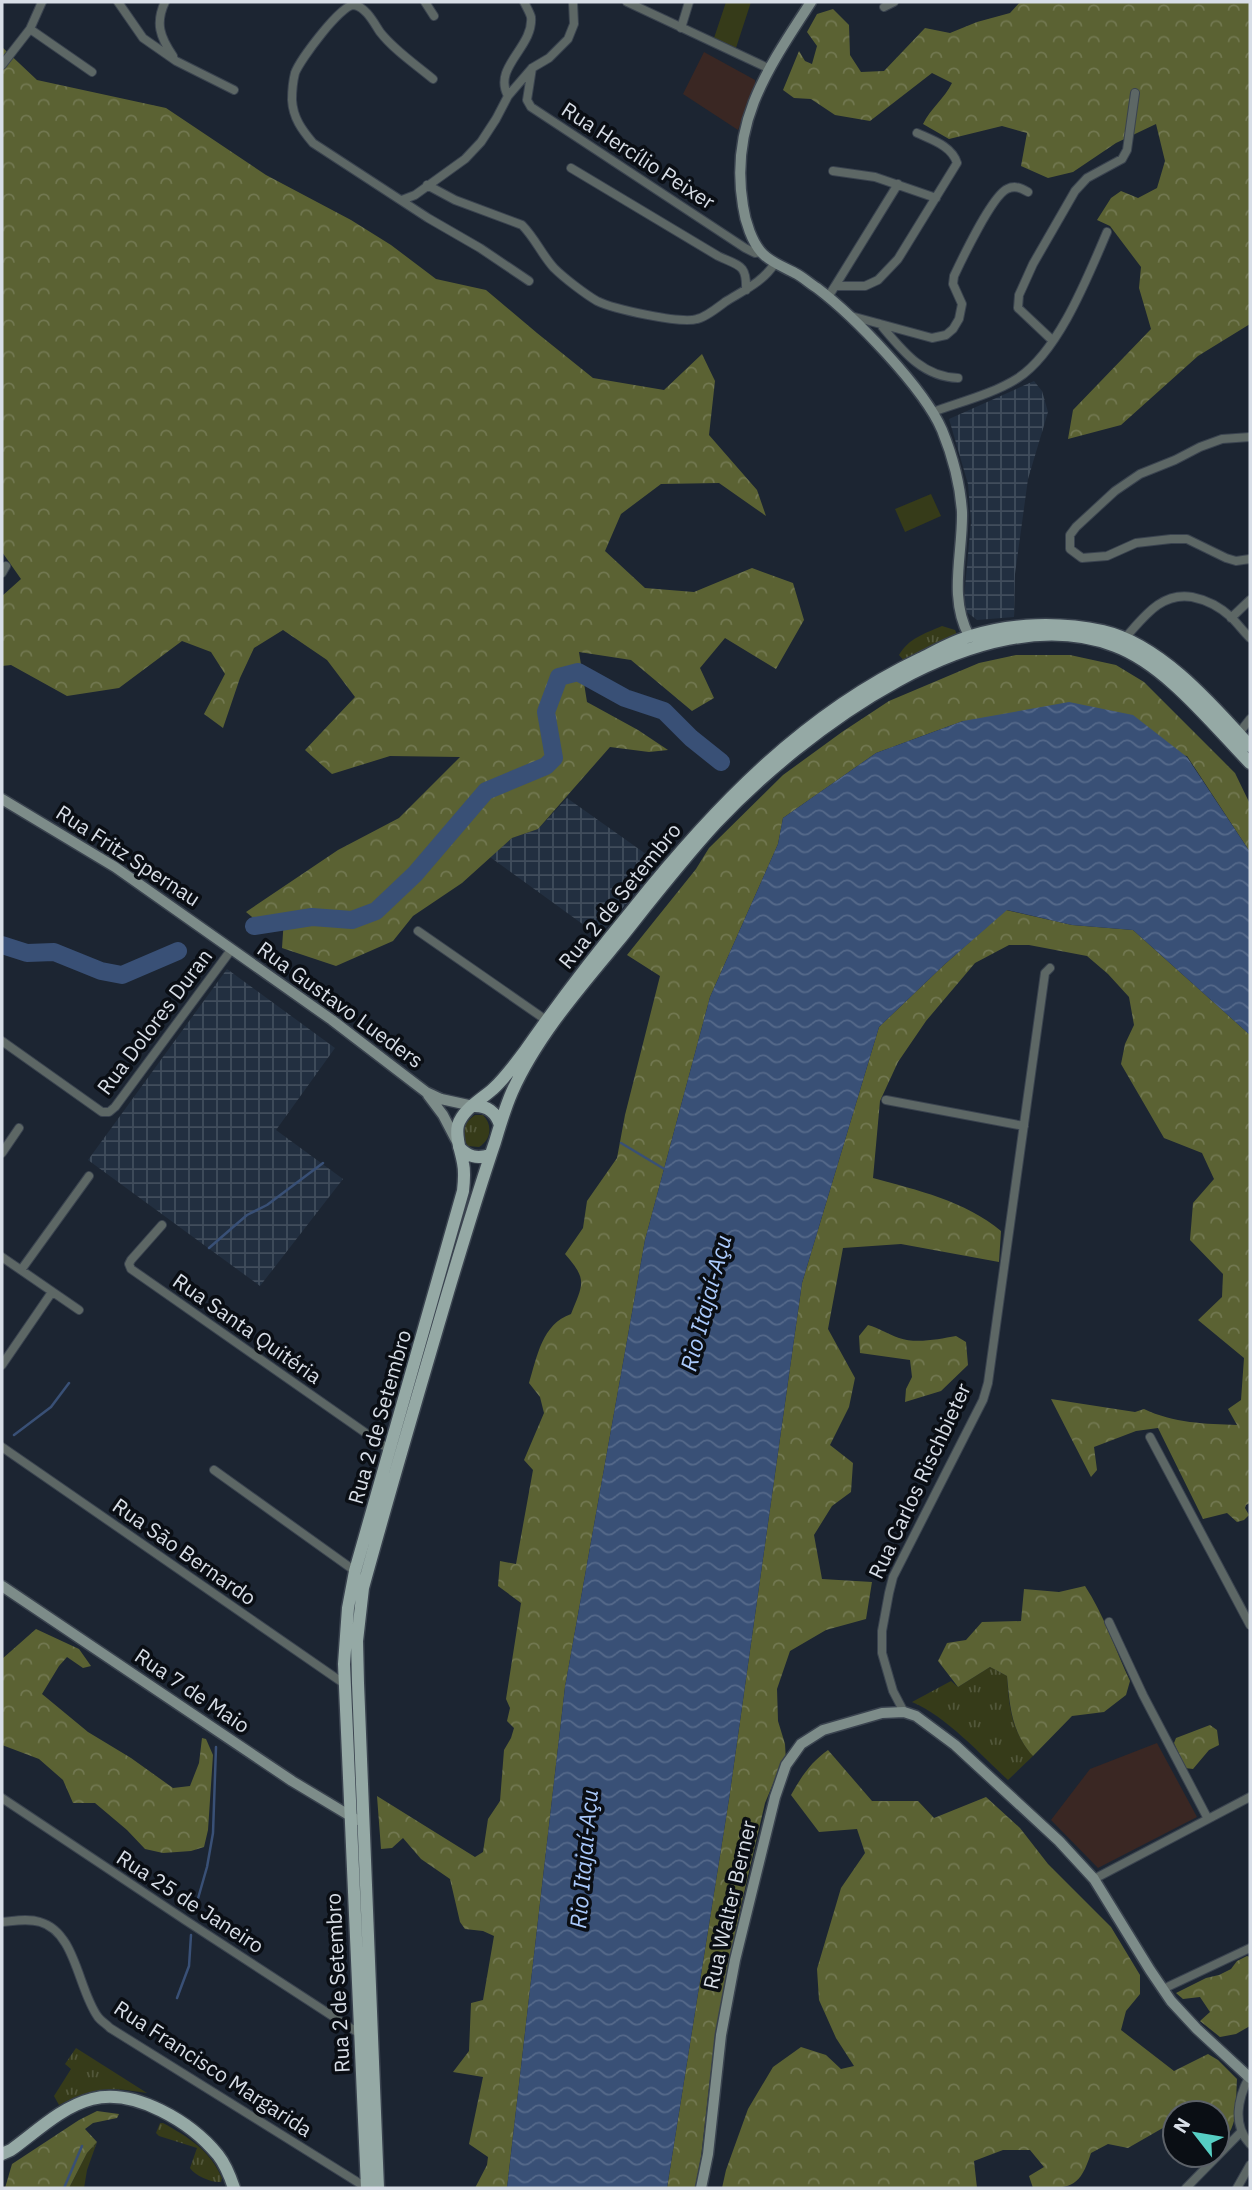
<svg xmlns="http://www.w3.org/2000/svg" width="1252" height="2190" font-family="'IBM Plex Sans',sans-serif">
	<style>
		.industrial { fill: url(#industrial-grid) }
		.education { fill: #3a2723 }
		.grass { fill: url(#grass-tufts) }
		.forest { fill: url(#forest-crowns) }
		.park { fill: #363b19 }
		.water { fill: url(#water-waves) }
		.lines { fill: none; stroke-linecap: round; stroke-linejoin: round }
		.stream { stroke: #395076; stroke-width: 2.5 }
		.river { stroke: #395076; stroke-width: 18 }
		.street-casing { stroke: #3a434f; stroke-width: 10 }
		.secondary-casing { stroke: #3a434f; stroke-width: 13 }
		.primary-casing { stroke: #3a434f; stroke-width: 15 }
		.street { stroke: #5d6765; stroke-width: 8 }
		.secondary { stroke: #7d8c89; stroke-width: 10 }
		.primary { stroke: #95a9a5; stroke-width: 12 }
		.labels { text-anchor: middle; stroke-width: 7; stroke-linejoin: round; paint-order: stroke }
		.street-label { font-size: 21px; fill: #d8dee7; stroke: #0a0e14 }
		.water-label { font-size: 23px; font-style: italic; fill: #aac9fb; stroke: #0a0e14 }
	</style>
	<defs>
		<pattern id="industrial-grid" width="8" height="8" patternUnits="userSpaceOnUse" patternTransform="scale(1.75)"><rect width="8" height="8" fill="#222f40"/><path d="M0 4h8M4 0v8" fill="none" stroke="#414d5c"/></pattern>
		<pattern id="grass-tufts" width="24" height="20" patternUnits="userSpaceOnUse" patternTransform="scale(1.75)"><rect width="24" height="20" fill="#363b19"/><path d="M3 7l-1-3M5 7V3M7 7l1-3M15 17l-1-3M17 17v-4M19 17l1-3" fill="none" stroke="#52573a"/></pattern>
		<pattern id="forest-crowns" width="20" height="18" patternUnits="userSpaceOnUse" patternTransform="scale(1.75)"><rect width="20" height="18" fill="#5b6233"/><path d="M2 6a3 3 0 1 1 6 0M12 15a3 3 0 1 1 6 0" fill="none" stroke="#727851"/></pattern>
		<pattern id="water-waves" width="16" height="10" patternUnits="userSpaceOnUse" patternTransform="scale(1.75)"><rect width="16" height="10" fill="#395076"/><path d="M0 5q4-4 8 0t8 0" fill="none" stroke="#55698a"/></pattern>
	</defs>
	<rect width="100%" height="100%" fill="#1c2532"/>
	<!-- industrial -->
	<path class="industrial" d="M1034 381 1042 391 1048 412 1028 479 1015 574 1014 617 977 620 963 609 971 522 968 484 949 419Z
		M567 798 660 864 599 936 490 857 512 838 538 829Z
		M227 969 335 1048 276 1130 343 1179 260 1286 88 1160Z"/>
	<!-- education -->
	<path class="education" d="M704 52 755 80V87L738 130 683 94Z
		M1157 1743 1197 1817 1098 1868 1051 1820 1090 1769Z"/>
	<!-- grass -->
	<path class="grass" d="M942 626 955 630 958 637 905 662 899 655C909 638 924 634 942 626Z
		M475 1115H483C493 1125 491 1140 479 1147L468 1146C460 1134 463 1123 475 1115Z
		M990 1667 1007 1676C1009 1707 1011 1731 1033 1756L1008 1780C980 1754 947 1717 912 1702L951 1681 958 1687Z
		M76 2048 147 2093C109 2087 95 2086 59 2105L54 2096 71 2069 65 2064Z
		M160 2123H163C188 2137 210 2150 222 2178L221 2182C212 2183 195 2176 190 2168L197 2148 159 2136 156 2133Z
		M97 2142 87 2170 84 2188H69L87 2153Z"/>
	<!-- forest -->
	<path class="forest" d="M1020 2H1250V324L1198 356 1121 425 1068 439 1073 410 1151 329 1139 288 1141 267 1110 226 1097 220 1111 198 1121 191 1138 198 1157 188 1165 161 1156 124 1116 143 1073 172 1048 178 1021 166 1027 133 1002 126 949 139 923 124C931 108 944 99 952 83L932 73 870 121 835 115 811 99 794 98 783 90 799 51 805 61 812 64 817 46 807 32 817 14 833 9 849 25 850 55 861 72 884 71 925 28 950 33 977 22 1010 13Z
		M2 47 37 80 166 108 266 175 351 220 391 245 436 279 486 290 537 333 593 378 664 390 702 354 715 381 709 435 757 490 766 516 719 483 661 484 621 514 605 551 645 588 694 592 752 568 793 583 804 620 776 669 725 638 700 668 714 698 692 711 631 660 579 652 587 702 638 730 668 750 649 752 610 747 538 829 512 838 462 883 413 916 393 941 336 966 282 948 284 918 258 922 246 912 338 850 399 818 460 757 390 756 332 774 305 750 355 697 327 660 283 630 254 648 240 678 223 728 204 714 225 674 211 652 182 641 119 688 67 696 11 665 2 666V596L21 579 2 552Z
		M1016 655H1070L1116 665 1144 682 1235 773 1250 804V852L1187 756 963 721 876 753 783 818 778 844 710 997 645 1240 565 1687 507 2188H475L487 2165 488 2157 469 2144 483 2077 453 2072 469 2051 471 2003 483 2000 494 1936 483 1931 465 1929 460 1922 450 1879 421 1859 403 1838 392 1848 381 1849 377 1796 475 1857 483 1852 488 1819 500 1801 504 1750 511 1738 514 1728 507 1721 510 1708 506 1699 521 1603 498 1586 500 1561 516 1564 533 1470 524 1460 544 1413 540 1397 529 1383C537 1357 542 1324 571 1314 583 1284 588 1280 565 1254L583 1228 587 1201 617 1158 625 1115 660 976 627 955 696 869 709 848 783 775 842 732 889 701 979 663Z
		M1006 910 1072 925 1133 930 1250 1035V1503L1246 1505 1245 1508 1249 1515 1244 1520 1237 1522 1227 1513 1203 1519 1158 1428 1136 1431 1094 1447 1097 1470 1091 1477 1051 1399 1135 1412 1144 1409C1173 1423 1206 1424 1237 1425L1228 1409 1241 1400 1244 1358 1198 1320 1222 1297 1223 1274 1190 1240 1193 1203 1214 1179 1202 1153 1164 1138 1121 1064 1125 1044 1134 1025 1129 997 1108 974 1087 956 1029 945H1009L975 963 926 1021 898 1062 880 1101 873 1178C917 1190 965 1201 1001 1231L999 1262 901 1244 843 1248 828 1329 855 1378 849 1407 830 1445 853 1463 851 1492 832 1506 814 1535 822 1579 872 1582 866 1619 826 1630 790 1651 777 1689 778 1721 785 1744 786 1761 775 1779 765 1803 741 1906 715 2036 701 2157 695 2188H667L729 1799 802 1283 879 1027 945 964Z
		M868 1325C879 1328 888 1334 899 1338 916 1344 939 1339 956 1336L966 1342 968 1365 941 1391 905 1402 906 1389 912 1377 910 1360 860 1353 859 1336Z
		M1085 1586C1104 1615 1115 1649 1130 1681L1126 1695 1104 1712 1072 1716 1033 1756C1011 1731 1010 1707 1007 1676L990 1667 958 1687 938 1661 947 1643 966 1640 982 1622 1021 1621 1024 1589 1059 1592Z
		M36 1629 79 1649 91 1666 83 1668 67 1657 59 1666 42 1694 88 1732 131 1758 173 1788 190 1786 199 1763 202 1738 206 1739 213 1755 208 1830 204 1847 191 1851 163 1853 145 1849 127 1830 95 1803H73L63 1780 39 1759 2 1745V1659Z
		M1210 1725 1217 1730 1219 1745 1209 1750 1193 1769 1185 1768 1174 1743 1176 1738Z
		M828 1750 872 1801H918L934 1818 986 1797 1020 1828 1048 1864 1111 1927 1140 1975V1994L1126 2011 1121 2030 1174 2071 1208 2054 1218 2060 1237 2079C1235 2109 1240 2127 1217 2148V2113L1194 2109 1187 2113H1175V2121L1128 2148 1108 2144 1091 2153C1079 2190 1070 2188 1033 2188L1029 2176 1044 2167 1030 2150H1003L974 2161 977 2188H722L726 2170 748 2109 773 2067 801 2047 826 2055 841 2069 854 2066 836 2038 819 2000 817 1969 841 1888 865 1853 857 1829 819 1832 791 1795C801 1777 811 1762 828 1750Z
		M1247 1956 1250 1957V2026L1236 2034 1220 2037 1200 2021 1210 2012 1200 1997 1183 1999 1176 1993 1206 1978 1219 1975 1231 1969 1237 1961Z
		M97 2111 119 2114 117 2118 93 2123 85 2129 97 2142 87 2153 69 2188H5L12 2164 79 2120Z"/>
	<!-- park -->
	<path class="park" d="M726 2H751L735 51 713 41Z
		M931 494 941 516 905 532 895 509Z"/>
	<!-- water -->
	<path class="water" d="M1069 702 1133 715 1187 757 1250 852V1035L1133 930 1072 925 1007 910 945 964 879 1027 802 1283 729 1799 667 2188H507L565 1687 645 1240 710 997 778 844 783 818 876 753 963 721Z"/>
	<g class="lines">
		<!-- stream -->
		<path class="stream" d="M621 1143 666 1170
			M209 1248 247 1215 267 1205 323 1163
			M14 1435 51 1407 69 1383
			M195 1909 207 1867 213 1833 216 1747
			M177 1998 189 1966 191 1935
			M64 2188 82 2146"/>
		<!-- river -->
		<path class="river" d="M254 926 312 917 352 920 376 911 415 874 486 791 546 766 554 758 546 712 559 677 578 672 625 698 664 711 691 738 721 762
			M2 945 27 953 54 952 101 971 122 975 178 951"/>
		<defs>
			<path id="street" d="M118 2 143 38 176 61 234 90
				M165 2C155 23 160 37 173 56
				M425 2 434 16
				M627 2 768 68
				M884 7 894 2
				M681 28 689 2
				M30 29 92 72
				M2 65 30 29 42 2
				M532 68 527 100 531 107 745 248 755 253 761 252
				M433 79C415 64 394 50 380 32 374 23 366 7 354 5 341 4 300 60 295 73 293 81 292 92 292 100 293 118 302 130 313 143L428 218 480 248 529 281
				M508 96C492 67 534 47 531 17 530 13 526 6 524 2
				M571 168 718 256C739 266 747 264 746 290
				M833 171 875 177 936 198
				M427 185 455 200 522 225C535 238 542 255 554 268 564 278 585 294 597 301 613 309 681 324 697 319 706 317 717 308 725 302 744 290 763 282 775 263
				M402 200 415 195 465 159 481 142 496 119 508 96 532 68 549 58 568 39 574 24 573 2
				M835 286 898 184
				M828 297 835 286H865L878 280 898 259 957 163C952 146 932 140 917 133
				M851 316 932 338 946 335 953 329 959 319 962 304 953 284 954 276C962 259 992 196 1007 189 1015 185 1021 188 1028 192
				M880 324C902 350 922 377 958 378
				M1052 340 1018 308 1019 295 1033 264 1075 191 1087 178 1122 159 1127 150 1135 93
				M933 412C960 402 993 394 1018 378 1059 351 1088 276 1107 232
				M1250 437 1222 439 1200 447 1175 460 1140 474 1115 491 1076 527 1070 535V549L1082 558 1107 556 1136 543 1171 539H1187L1226 558 1236 561 1250 559
				M2 573 6 566
				M1231 618 1250 600
				M1125 638C1144 617 1161 592 1192 597 1207 600 1220 607 1231 617 1238 624 1243 631 1250 638
				M1239 733 1250 719
				M418 931 546 1020
				M2 1041 102 1112H109L115 1107 231 950
				M886 1100 1024 1126
				M2 1153 19 1128
				M162 1225 131 1260 129 1264 131 1269 390 1450
				M2 1257 79 1310
				M21 1270 89 1176
				M2 1365 52 1292
				M1150 1437 1250 1625
				M2 1447 346 1685
				M214 1470 355 1571
				M1109 1622 1143 1695 1208 1819
				M904 1712 893 1691 882 1653V1631L889 1593 893 1577 983 1400 988 1383 1045 973 1050 968
				M2 1798 185 1920 360 2034
				M1094 1879 1250 1797
				M2 1922C14 1921 28 1918 40 1922 76 1932 78 1990 98 2017 101 2021 106 2024 110 2028L367 2188
				M1163 1989 1250 1948
				M1249 2077C1238 2098 1232 2125 1250 2144
				M1186 2188 1241 2132
				M1237 2188 1250 2165"/>
			<path id="secondary" d="M811 2C768 68 729 123 743 206 745 221 752 243 763 254 772 263 784 267 795 273 803 277 809 283 817 288 854 316 924 388 942 430 953 457 960 482 962 512 963 554 948 597 969 636
				M2 799 115 867 332 1020 426 1092 441 1099 473 1106
				M428 1095 443 1115 456 1140
				M2 1586 292 1781 357 1820
				M701 2188 708 2154 721 2035 735 1960 775 1797 786 1765 801 1744 823 1730 882 1713 904 1712 916 1716 955 1745 1059 1841 1094 1879 1150 1970 1171 2001 1197 2029 1250 2078"/>
			<path id="primary" d="M473 1106C487 1105 496 1112 500 1125
				M459 1147C468 1157 477 1159 490 1155
				M2 2154 11 2150C36 2132 61 2107 92 2099 135 2088 191 2122 218 2155 226 2165 230 2176 234 2188
				M367 2188 344 1664 348 1608 355 1571 463 1191C464 1182 465 1172 463 1163 461 1151 455 1137 458 1125 463 1109 482 1099 493 1089 505 1078 515 1064 525 1051 559 1002 595 955 633 909 713 809 802 715 920 659 936 651 953 641 971 636 1012 623 1060 622 1103 631 1160 644 1212 704 1250 746
				M378 2188 358 1683 357 1641 363 1588C390 1489 419 1391 448 1292 463 1242 478 1192 495 1142 500 1125 505 1108 512 1092 537 1036 581 986 620 939 651 900 682 860 716 823 802 732 981 594 1115 646 1166 665 1212 724 1250 763"/>
		</defs>
		<!-- street casing -->
		<use href="#street" class="street-casing"/>
		<!-- secondary casing -->
		<use href="#secondary" class="secondary-casing"/>
		<!-- primary casing -->
		<use href="#primary" class="primary-casing"/>
		<!-- street -->
		<use href="#street" class="street"/>
		<!-- secondary -->
		<use href="#secondary" class="secondary"/>
		<!-- primary -->
		<use href="#primary" class="primary"/>
	</g>
	<g class="labels">
		<!-- street labels -->
		<g class="street-label">
			<text transform="translate(638 156) rotate(33)" y="7">Rua Hercílio Peixer</text>
			<text transform="translate(128 856) rotate(33)" y="7">Rua Fritz Spernau</text>
			<text transform="translate(620 896) rotate(-51)" y="7">Rua 2 de Setembro</text>
			<text transform="translate(340 1005) rotate(36)" y="7">Rua Gustavo Lueders</text>
			<text transform="translate(155 1022) rotate(-53)" y="7">Rua Dolores Duran</text>
			<text transform="translate(247 1329) rotate(35)" y="7">Rua Santa Quitéria</text>
			<text transform="translate(380 1417) rotate(-74)" y="7">Rua 2 de Setembro</text>
			<text transform="translate(920 1481) rotate(-65)" y="7">Rua Carlos Rischbieter</text>
			<text transform="translate(184 1552) rotate(35)" y="7">Rua São Bernardo</text>
			<text transform="translate(192 1691) rotate(34)" y="7">Rua 7 de Maio</text>
			<text transform="translate(190 1902) rotate(33)" y="7">Rua 25 de Janeiro</text>
			<text transform="translate(730 1905) rotate(-77)" y="7">Rua Walter Berner</text>
			<text transform="translate(338 1983) rotate(-93)" y="7">Rua 2 de Setembro</text>
			<text transform="translate(213 2069) rotate(33)" y="7">Rua Francisco Margarida</text>
		</g>
		<!-- water labels -->
		<g class="water-label">
			<text transform="translate(706 1303) rotate(-75)" y="8">Rio Itajaí-Açu</text>
			<text transform="translate(584 1859) rotate(-85)" y="8">Rio Itajaí-Açu</text>
		</g>
	</g>
	<!-- border -->
	<rect width="1252" height="2190" fill="none" stroke="#d8dee7" stroke-width="7"/>
	<!-- north arrow -->
	<g transform="translate(1196 2134) rotate(301)"><circle r="33" fill="#0a0e14" stroke="#5c6168" stroke-width="2"/>
	<path d="M0-5L12 26L0 18L-12 26Z" fill="#56cec3"/>
	<text y="-10" font-size="19" font-weight="bold" text-anchor="middle" fill="#d8dee7">N</text>
	</g>
</svg>
